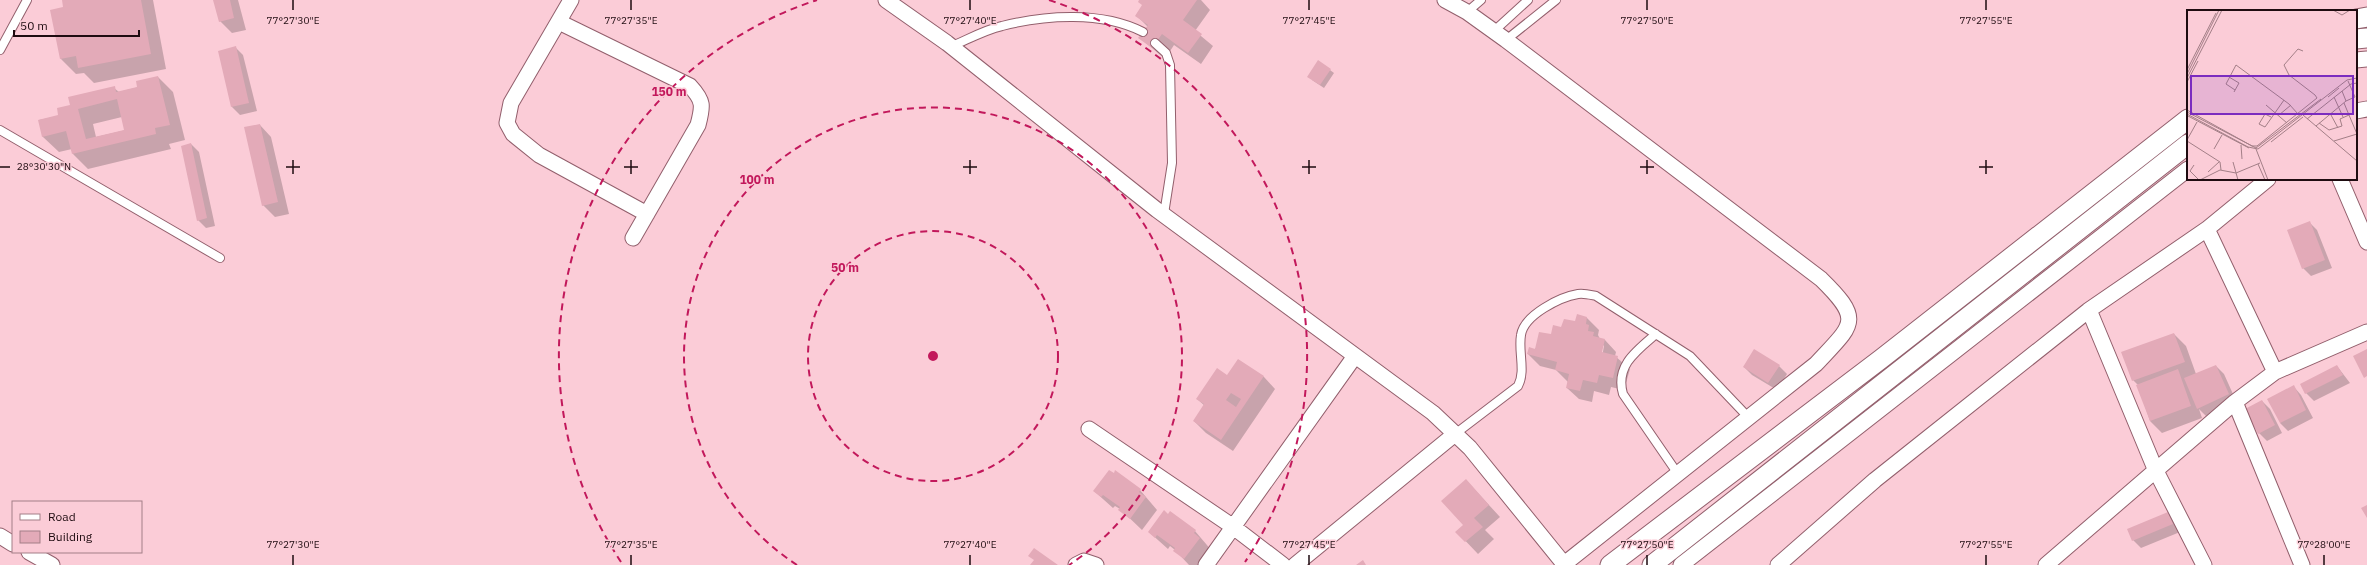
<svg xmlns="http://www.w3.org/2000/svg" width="2367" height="565" font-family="'IBM Plex Sans',sans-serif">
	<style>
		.shadow { fill: #0003; fill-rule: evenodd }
		.building { fill: #e3aab8; fill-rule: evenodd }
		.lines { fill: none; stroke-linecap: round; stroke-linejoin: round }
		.service-casing { stroke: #925f6c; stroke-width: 10 }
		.minor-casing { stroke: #925f6c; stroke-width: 17 }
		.tertiary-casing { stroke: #925f6c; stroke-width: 21 }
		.service { stroke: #fff; stroke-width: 8 }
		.minor { stroke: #fff; stroke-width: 15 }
		.tertiary { stroke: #fff; stroke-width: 19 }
		.ticks { fill: none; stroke: #1e0b10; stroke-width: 1.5 }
		.ring { fill: none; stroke: #c2185b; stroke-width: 2; stroke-dasharray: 7 5 }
		.inset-road { fill: none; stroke: #a37f87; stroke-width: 1 }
		.view { fill: #7b2cbf; fill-opacity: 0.15; stroke: #7b2cbf; stroke-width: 2 }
		.inset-edge { fill: none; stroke: #1e0b10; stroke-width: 2 }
		.ticks-label { font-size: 10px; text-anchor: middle; fill: #1e0b10; stroke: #fbccd7; stroke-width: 3; stroke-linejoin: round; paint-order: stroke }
		.centre { fill: #c2185b; stroke: #fbccd7; stroke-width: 2 }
		.ring-label { font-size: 12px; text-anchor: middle; font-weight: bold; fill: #c2185b; stroke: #fbccd7; stroke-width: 3; stroke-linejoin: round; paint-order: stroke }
	</style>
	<rect width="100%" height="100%" fill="#fbccd7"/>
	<!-- shadow -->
	<path class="shadow" d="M63 0H153L166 69 94 83 84 73 76 74 61 59 51 11 64 8Z
		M214 0H238L246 30 232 33 220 21Z
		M1141 0H1201L1210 10 1195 31 1213 46 1201 64 1174 45 1165 59 1140 38 1148 27 1136 15 1143 6Z
		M235 47 243 55 257 111 240 115 232 107Z
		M1330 70 1334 73 1324 88 1312 80Z
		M158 77 173 92 185 140 169 144 171 149 88 169 73 154 72 149 59 152 43 137 39 120 59 116 71 105 114 88 119 92 139 87ZM122 117 126 130 96 137 93 124Z
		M260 125 271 137 289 214 275 217 263 205Z
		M191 144 199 152 215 226 206 228 198 220Z
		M2309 222 2317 230 2332 268 2311 276 2303 268Z
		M1578 316 1587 318 1599 330 1598 335 1600 339 1605 340 1616 352 1615 356 1630 369 1624 390 1611 387 1609 395 1594 391 1592 402 1579 399 1567 388 1568 382 1556 370 1540 366 1528 354 1562 328 1576 323ZM1603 345 1604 346 1602 357H1600Z
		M2174 334 2186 346 2196 374 2216 366 2224 374 2237 403 2206 416 2199 409 2202 418 2162 433 2150 421 2138 385 2133 380Z
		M1238 360 1264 377 1275 389 1233 451 1206 433 1194 421 1205 406 1197 399 1228 376Z
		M1779 366 1787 374 1777 390 1752 375 1744 367Z
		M2337 366 2350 383 2314 401 2306 393Z
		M2294 387 2301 395 2313 418 2288 431 2280 423Z
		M2262 401 2270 409 2282 433 2267 441 2259 433Z
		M1116 472 1140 490 1157 510 1142 530 1120 509 1115 506 1113 508 1094 491Z
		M1466 480 1500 517 1485 530 1494 539 1478 554 1457 532 1464 525Z
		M2168 513 2176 521 2180 532 2141 548 2133 540Z
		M1195 531 1212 551 1201 565H1189L1175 550 1170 546 1168 549 1149 532Z"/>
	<!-- building -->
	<path class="building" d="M62 0H141L151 54 78 68 76 56 60 59 50 10 63 7Z
		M213 0H230L234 18 219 22Z
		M1139 0H1197L1183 20 1202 34 1188 53 1162 34 1152 48 1138 38 1148 25 1135 16 1142 5 1138 2Z
		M236 46 249 103 231 107 218 51Z
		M1318 60 1331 69 1320 85 1307 77Z
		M158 76 170 125 155 128 156 134 72 154 66 131 42 137 38 120 58 115 57 108 70 105 68 97 115 86 116 92 137 87 136 81ZM117 99 124 130 86 139 78 109Z
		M260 124 278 202 262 206 244 127Z
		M191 143 207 218 197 221 181 146Z
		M2310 221 2325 260 2302 269 2287 230Z
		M1577 314 1587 317 1586 324 1589 325 1588 331 1594 332 1593 336 1605 339 1602 352 1618 356 1613 378 1599 375 1597 383 1583 380 1580 391 1566 388 1569 374 1555 370 1557 362 1527 354 1529 347 1535 349 1539 332 1551 334 1553 325 1561 327 1564 319 1575 321Z
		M2174 333 2185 362 2132 381 2121 352Z
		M1754 349 1780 365 1768 383 1743 367Z
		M2367 349V376L2364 378 2353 356Z
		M1238 359 1264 376 1221 440 1193 421 1204 404 1196 399 1217 368 1227 375ZM1231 393 1241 399 1236 407 1226 400Z
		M2216 365 2229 394 2197 409 2184 378Z
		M2337 365 2343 375 2305 394 2300 384Z
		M2178 369 2191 406 2150 421 2136 385Z
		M2294 385 2306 410 2280 423 2267 399Z
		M2262 400 2275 425 2258 434 2245 409Z
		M1109 470 1114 473 1115 470 1141 489 1139 492 1146 497 1130 519 1118 510 1120 507 1103 495 1101 497 1093 491Z
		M1466 479 1489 505 1474 518 1483 527 1465 542 1455 532 1463 525 1441 501Z
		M2367 505V518L2361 508Z
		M1164 510 1168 514 1170 511 1196 530 1194 533 1200 538 1184 559 1173 551 1175 548 1157 535 1155 538 1148 532Z
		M2168 512 2173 524 2132 541 2127 529Z
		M1034 548 1058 565H1030L1034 560 1028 556Z
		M1363 560 1366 565H1356Z"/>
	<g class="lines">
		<defs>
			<path id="service" d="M1467 12 1481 0
				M1493 32 1528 0
				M1506 40 1556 0
				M1155 43 1166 53 1170 65 1172 163 1164 214
				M950 47C967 40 984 30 1002 26 1045 15 1102 11 1143 32
				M0 50 27 0
				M0 130 220 258
				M1656 334C1636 351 1615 366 1623 394L1678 474
				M1455 434 1518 386C1526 371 1518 352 1521 335 1524 315 1560 297 1578 294 1584 293 1591 295 1596 296L1690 356 1749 418"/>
			<path id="minor" d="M571 0 511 103 507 123 513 134 539 155 647 214
				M886 0 947 43 1157 210 1433 413 1470 448 1564 564
				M1445 0 1467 12 1506 40 1821 279C1864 321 1853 324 1816 364L1563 565
				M559 22 690 86C704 101 703 106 698 125L633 238
				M2356 60 2367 59
				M2356 111 2367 109
				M2340 179 2367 242
				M2207 229 2275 372 2367 332
				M2089 310 2156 471 2204 565
				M2235 402 2302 565
				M1089 429 1232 526 1283 565
				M0 536 13 544
				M29 552 52 565
				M1076 565 1084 561 1096 565
				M1206 565 1355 356
				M1295 565 1455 434
				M1681 565 2188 169
				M1778 565 1875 480 2089 310 2207 229 2268 179
				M2046 565 2235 402 2275 372"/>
			<path id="tertiary" d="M2356 19 2367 17
				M2356 39 2367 38
				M1610 565 1881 359 2188 119
				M1652 565 2188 144"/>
		</defs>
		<!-- service casing -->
		<use href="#service" class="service-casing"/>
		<!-- minor casing -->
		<use href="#minor" class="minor-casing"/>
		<!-- tertiary casing -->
		<use href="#tertiary" class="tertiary-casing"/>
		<!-- service -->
		<use href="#service" class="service"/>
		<!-- minor -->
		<use href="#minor" class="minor"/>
		<!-- tertiary -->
		<use href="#tertiary" class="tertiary"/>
	</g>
	<!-- ticks -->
	<path class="ticks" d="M293 0V10M631 0V10M970 0V10M1309 0V10M1647 0V10M1986 0V10M293 160V174M631 160V174M970 160V174M1309 160V174M1647 160V174M1986 160V174M0 167H10M286 167H300M624 167H638M963 167H977M1302 167H1316M1640 167H1654M1979 167H1993M293 555V565M631 555V565M970 555V565M1309 555V565M1647 555V565M1986 555V565M2324 555V565"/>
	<!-- distance rings -->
	<g class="ring">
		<circle cx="933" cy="356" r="125"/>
		<path d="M797 565A249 249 0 1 1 1069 565"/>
		<path d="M621 562A374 374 0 0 1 817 0M1049 0A374 374 0 0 1 1245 562"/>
	</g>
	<!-- overview -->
	<g transform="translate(2187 10)">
		<rect width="170" height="170" fill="#fbccd7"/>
		<path class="inset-road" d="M146 0 155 5 163 0M0 60 29 3M0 64 32 0M42 67 52 73 47 82M0 68 35 0M0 72 11 51M48 80 39 74 49 55 102 94 111 104M155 81 159 91 168 87 161 71M141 87 152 78M147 87 156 107M79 95 100 113M0 100 65 136H70L130 88 128 85 102 65 97 55 111 39 116 41M0 102 69 138 134 89M0 104 61 137 71 139 160 70 170 68M92 105 104 95M116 105 170 151M144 105 151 118M162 105 170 124M1 106 62 138M84 107 78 104 72 114 78 117 97 90M120 109 164 74 170 73M132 113 142 120 155 116 153 109 162 105 157 93M129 116 159 91M0 130 10 112M0 131 33 152 34 160M147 131 170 124M84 132 116 107M54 135 55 149M27 139 35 125M69 139 81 170M46 152 51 170M71 154 78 170M7 155 3 161 12 170M21 162 32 152M13 170 33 160 49 163 73 153"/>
		<path class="view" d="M4 66H166V104H4Z"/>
		<rect width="170" height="170" class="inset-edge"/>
	</g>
	<g class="ticks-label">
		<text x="293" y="24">77°27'30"E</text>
		<text x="631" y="24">77°27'35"E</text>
		<text x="970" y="24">77°27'40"E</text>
		<text x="1309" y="24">77°27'45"E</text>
		<text x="1647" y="24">77°27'50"E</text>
		<text x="1986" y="24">77°27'55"E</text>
		<text x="44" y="170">28°30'30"N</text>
		<text x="293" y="548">77°27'30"E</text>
		<text x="631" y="548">77°27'35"E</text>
		<text x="970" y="548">77°27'40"E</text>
		<text x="1309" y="548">77°27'45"E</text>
		<text x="1647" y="548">77°27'50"E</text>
		<text x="1986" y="548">77°27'55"E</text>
		<text x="2324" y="548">77°28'00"E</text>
	</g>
	<circle cx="933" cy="356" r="6" class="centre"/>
	<g class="ring-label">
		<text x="669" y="96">150 m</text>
		<text x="757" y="184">100 m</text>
		<text x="845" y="272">50 m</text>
	</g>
	<!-- legend -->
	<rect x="12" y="501" width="130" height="52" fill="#fbccd7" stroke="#a37f87"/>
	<rect x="20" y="514" width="20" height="6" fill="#ffffff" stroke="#a37f87"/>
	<text x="48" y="521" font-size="12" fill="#1e0b10">Road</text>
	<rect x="20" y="531" width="20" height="12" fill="#e3aab8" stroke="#a37f87"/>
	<text x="48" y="541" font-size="12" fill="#1e0b10">Building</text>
	<!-- scale -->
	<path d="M14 30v6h125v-6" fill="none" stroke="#1e0b10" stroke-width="2"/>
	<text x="20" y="30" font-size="12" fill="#1e0b10" stroke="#fbccd7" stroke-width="3" paint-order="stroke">50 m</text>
</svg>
